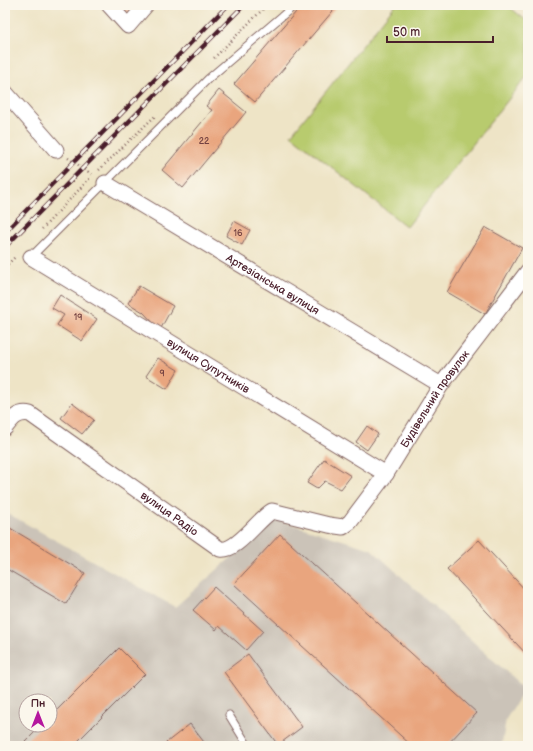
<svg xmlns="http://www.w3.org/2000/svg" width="533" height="751" font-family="'Balsamiq Sans',sans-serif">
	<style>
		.industrial { fill: #cbc3b8; fill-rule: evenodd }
		.green { fill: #b8cb6e; stroke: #81754c }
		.building { fill: #e9a57e }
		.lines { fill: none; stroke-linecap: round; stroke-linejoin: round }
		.service-casing { stroke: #836461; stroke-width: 9 }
		.minor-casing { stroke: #836461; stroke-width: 17 }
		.path { stroke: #836461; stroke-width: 2.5; stroke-dasharray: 1 3; stroke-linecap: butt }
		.service { stroke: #fff; stroke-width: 7 }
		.minor { stroke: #fff; stroke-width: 15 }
		.rail-casing { stroke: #4a1f2b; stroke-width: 4.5 }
		.rail { stroke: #fbf7ec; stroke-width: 3; stroke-dasharray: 9; stroke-linecap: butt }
		.labels { text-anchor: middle; stroke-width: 3; stroke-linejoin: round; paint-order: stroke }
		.number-label { font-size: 9px; fill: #724040 }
		.street-label { font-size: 11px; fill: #4a1f2b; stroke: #fbf7ec }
	</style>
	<rect width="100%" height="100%" fill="#fbf7ec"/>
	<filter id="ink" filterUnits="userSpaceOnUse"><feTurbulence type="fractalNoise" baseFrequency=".025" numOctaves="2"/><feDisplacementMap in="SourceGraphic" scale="8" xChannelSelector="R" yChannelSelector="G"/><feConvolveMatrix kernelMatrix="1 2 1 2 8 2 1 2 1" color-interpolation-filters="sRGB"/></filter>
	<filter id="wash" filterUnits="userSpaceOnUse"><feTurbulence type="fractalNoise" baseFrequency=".012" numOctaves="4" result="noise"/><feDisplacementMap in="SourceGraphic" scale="16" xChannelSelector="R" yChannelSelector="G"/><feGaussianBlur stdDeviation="0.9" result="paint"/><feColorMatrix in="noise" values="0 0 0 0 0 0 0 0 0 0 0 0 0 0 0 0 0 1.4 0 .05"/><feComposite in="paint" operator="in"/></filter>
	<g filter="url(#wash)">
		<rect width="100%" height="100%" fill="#eee4c6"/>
		<!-- industrial -->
		<path class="industrial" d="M5 512 175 607 275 519 371 549 525 689 506 719 502 743 497 746H5ZM26 701H50V725H26Z"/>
		<!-- green -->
		<path class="green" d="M395 5H507L528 22V75L407 227 291 135Z"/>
		<g id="blocks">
			<!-- building -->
			<path class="building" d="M121 5H142L131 18 119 7Z
				M302 5H338L255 102 234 84Z
				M219 90 246 112 183 188 162 170 212 110 206 106Z
				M234 221 250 230 242 245 226 236Z
				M485 227 522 248 485 314 447 292Z
				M139 286 173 306 160 330 143 312 128 303Z
				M60 295 97 319 82 341 57 325 64 315 52 308Z
				M158 358 178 370 167 389 146 376Z
				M72 403 94 420 82 434 61 418Z
				M367 426 378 434 367 450 356 442Z
				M324 459 351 476 341 489 325 481 317 489 307 483Z
				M5 525 85 573 66 604 5 568Z
				M280 534 477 713 446 746H412L234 584Z
				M479 540 528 593V656L447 569Z
				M214 587 263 631 246 650 219 626 216 630 193 610Z
				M119 648 145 674 73 746H21L42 725H50V717Z
				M248 654 302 727 278 745 224 672Z
				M190 724 207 746H162Z"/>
		</g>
	</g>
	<g filter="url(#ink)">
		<use href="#blocks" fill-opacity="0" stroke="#836461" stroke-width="1"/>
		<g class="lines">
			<defs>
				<path id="service" d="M31 257 208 79 295 5
					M229 715 248 746"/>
				<g id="minor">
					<path d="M109 5 128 26 146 5"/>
					<path d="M5 92 56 150"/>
					<path id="s1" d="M105 183 441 385"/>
					<path id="s2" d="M31 257 386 474"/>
					<path id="s3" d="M5 428C12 419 18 411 30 414L220 549C236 553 258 519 272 511L329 525 343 527 350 522 386 474 441 385 528 271"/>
				</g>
			</defs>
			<!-- service casing -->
			<use href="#service" class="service-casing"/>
			<!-- minor casing -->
			<use href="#minor" class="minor-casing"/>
			<!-- path -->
			<path class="path" d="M214 58 267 5
				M68 158 93 175
				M99 170 156 115
				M42 229 91 177
				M5 267 16 256"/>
			<!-- service -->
			<use href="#service" class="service"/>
			<!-- minor -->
			<use href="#minor" class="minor"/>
			<defs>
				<path id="rail" d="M5 232 228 5
					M5 247 244 5"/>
			</defs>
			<!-- rail casing -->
			<use href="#rail" class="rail-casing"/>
			<!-- rail -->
			<use href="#rail" class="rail"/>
		</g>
	</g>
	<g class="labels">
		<!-- number labels -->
		<g class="number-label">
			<text x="204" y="144">22</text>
			<text x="238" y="236">16</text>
			<text x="78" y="320">19</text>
			<text x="162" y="376">9</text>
		</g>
		<!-- street labels -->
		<g class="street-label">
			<text dy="4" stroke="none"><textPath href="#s1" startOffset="196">Артезіанська вулиця</textPath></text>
			<text dy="4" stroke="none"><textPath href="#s2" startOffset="208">вулиця Супутників</textPath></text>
			<text dy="4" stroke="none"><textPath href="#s3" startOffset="561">Будівельний провулок</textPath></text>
			<text dy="4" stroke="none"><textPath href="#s3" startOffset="202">вулиця Радіо</textPath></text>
		</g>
	</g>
	<!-- margin -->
	<rect width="533" height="751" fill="none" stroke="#fbf7ec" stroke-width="20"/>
	<!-- north arrow -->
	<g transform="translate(38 713)"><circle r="19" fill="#fbf7ec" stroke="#b4a19f"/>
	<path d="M0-3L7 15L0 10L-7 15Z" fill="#b5179e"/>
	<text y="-6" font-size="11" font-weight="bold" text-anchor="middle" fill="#4a1f2b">Пн</text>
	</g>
	<!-- scale -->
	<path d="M387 36v6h106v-6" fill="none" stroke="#4a1f2b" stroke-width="2"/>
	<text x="393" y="36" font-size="12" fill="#4a1f2b" stroke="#fbf7ec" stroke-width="3" paint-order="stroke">50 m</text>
</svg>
